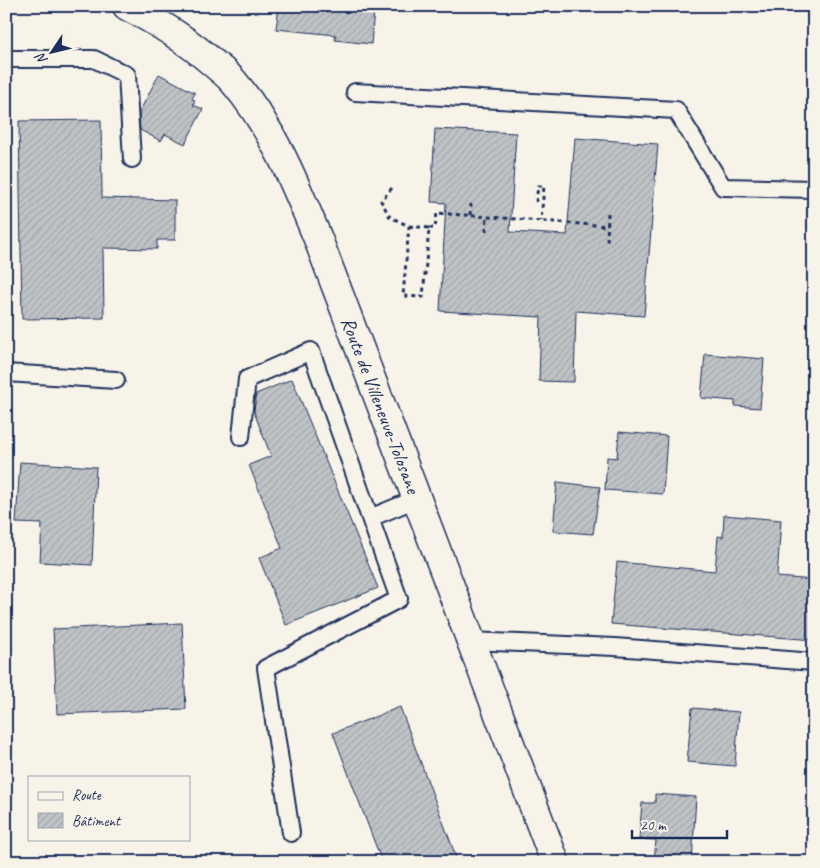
<svg xmlns="http://www.w3.org/2000/svg" width="820" height="868" font-family="Caveat,sans-serif">
	<style>
		.building { fill: url(#building-hatch); stroke: #1b2f5e }
		.lines { fill: none; stroke-linecap: round; stroke-linejoin: round }
		.lane-casing { stroke: #1b2f5e; stroke-width: 20 }
		.secondary-casing { stroke: #1b2f5e; stroke-width: 31 }
		.path { stroke: #1b2f5e; stroke-width: 3; stroke-dasharray: 4 4; stroke-linecap: butt }
		.lane { stroke: #f7f3e8; stroke-width: 16 }
		.secondary { stroke: #f7f3e8; stroke-width: 28 }
		.labels { text-anchor: middle; stroke-width: 5; stroke-linejoin: round; paint-order: stroke }
		.street-label { font-size: 20px; fill: #1b2f5e; stroke: #f7f3e8 }
	</style>
	<defs>
		<pattern id="building-hatch" width="6" height="6" patternUnits="userSpaceOnUse" patternTransform="scale(1.25)"><rect width="6" height="6" fill="#c0c3c5"/><path d="M-1 1l2-2M0 6l6-6M5 7l2-2" fill="none" stroke="#a4a8ac"/></pattern>
	</defs>
	<rect width="100%" height="100%" fill="#f7f3e8"/>
	<filter id="ink" filterUnits="userSpaceOnUse"><feTurbulence type="fractalNoise" baseFrequency=".02" numOctaves="2"/><feDisplacementMap in="SourceGraphic" scale="10" xChannelSelector="R" yChannelSelector="G"/><feConvolveMatrix kernelMatrix="1 2 1 2 8 2 1 2 1" color-interpolation-filters="sRGB"/></filter>
	<g filter="url(#ink)">
		<!-- building -->
		<path class="building" d="M279 6H358V10L374 11 371 44 335 40 336 35 276 29Z
			M159 74 195 93 192 99 195 100 193 105 203 109 185 144 165 134 161 141 140 130 139 113Z
			M101 120 102 198 175 200V240H157V249L103 248 104 318 22 319 19 121Z
			M435 129 516 133 510 232 567 235 575 138 658 144 644 316 576 311 574 382 539 381 541 317 440 311 446 203 431 202Z
			M705 354 764 359 760 408 735 406V401L701 398Z
			M292 379 378 588 286 625 259 558 282 548 249 465 271 456 254 412 256 394Z
			M619 432 667 436 663 494 605 490 607 457 617 458Z
			M20 462 96 467 92 565 40 562 42 524 16 523Z
			M557 482 600 487 593 534 553 531Z
			M724 515 781 520 777 577 814 580V640L611 624 617 562 715 571 718 536 723 537Z
			M182 623 186 709 57 714 53 629Z
			M400 707 458 862H382L333 733Z
			M692 708 739 712 735 766 687 762Z
			M655 794 696 797 692 862H654L656 840 639 839 642 803H655Z"/>
		<g class="lines">
			<defs>
				<path id="lane" d="M6 59H94L127 75 132 159
					M355 92 676 110 723 187 814 189
					M6 373 116 380
					M241 437 247 379 311 351 370 518
					M470 641 615 647 814 662
					M291 833 266 668 399 599 370 518 416 499"/>
				<path id="secondary" d="M127 6C158 22 187 40 213 63 220 69 227 74 233 81 273 128 295 183 318 239L555 862"/>
			</defs>
			<!-- lane casing -->
			<use href="#lane" class="lane-casing"/>
			<!-- secondary casing -->
			<use href="#secondary" class="secondary-casing"/>
			<!-- path -->
			<path class="path" d="M392 188 381 201 390 217 409 226 403 296 423 297 429 228H435L437 213 607 226
				M536 202 538 186H544L541 221
				M470 215 471 204
				M409 226 429 228
				M486 231 487 217
				M607 241 608 213"/>
			<!-- lane -->
			<use href="#lane" class="lane"/>
			<!-- secondary -->
			<use href="#secondary" class="secondary"/>
		</g>
	</g>
	<g class="labels">
		<!-- street labels -->
		<g class="street-label">
			<text transform="translate(381 405) rotate(69)" y="7">Route de Villeneuve-Tolosane</text>
		</g>
	</g>
	<!-- margin -->
	<rect width="820" height="868" fill="none" stroke="#f7f3e8" stroke-width="25"/>
	<rect x="12" y="12" width="795" height="843" fill="none" stroke="#1b2f5e" stroke-width="2" filter="url(#ink)"/>
	<!-- legend -->
	<rect x="28" y="776" width="162" height="65" fill="#f7f3e8" stroke="#9fa5b1"/>
	<rect x="38" y="792" width="25" height="8" fill="#f7f3e8" stroke="#9fa5b1"/>
	<text x="72" y="800" font-size="15" fill="#1b2f5e">Route</text>
	<rect x="38" y="813" width="25" height="15" fill="url(#building-hatch)" stroke="#9fa5b1"/>
	<text x="72" y="826" font-size="15" fill="#1b2f5e">Bâtiment</text>
	<!-- north arrow -->
	<g transform="translate(52 52) rotate(235)" stroke="#f7f3e8" stroke-width="4" paint-order="stroke">
	<path d="M0-4L9 19L0 12L-9 19Z" fill="#1b2f5e"/>
	<text y="-8" font-size="14" font-weight="bold" text-anchor="middle" fill="#1b2f5e">N</text>
	</g>
	<!-- scale -->
	<path d="M632 830v8h95v-8" fill="none" stroke="#1b2f5e" stroke-width="2.5"/>
	<text x="640" y="830" font-size="15" fill="#1b2f5e" stroke="#f7f3e8" stroke-width="4" paint-order="stroke">20 m</text>
</svg>
